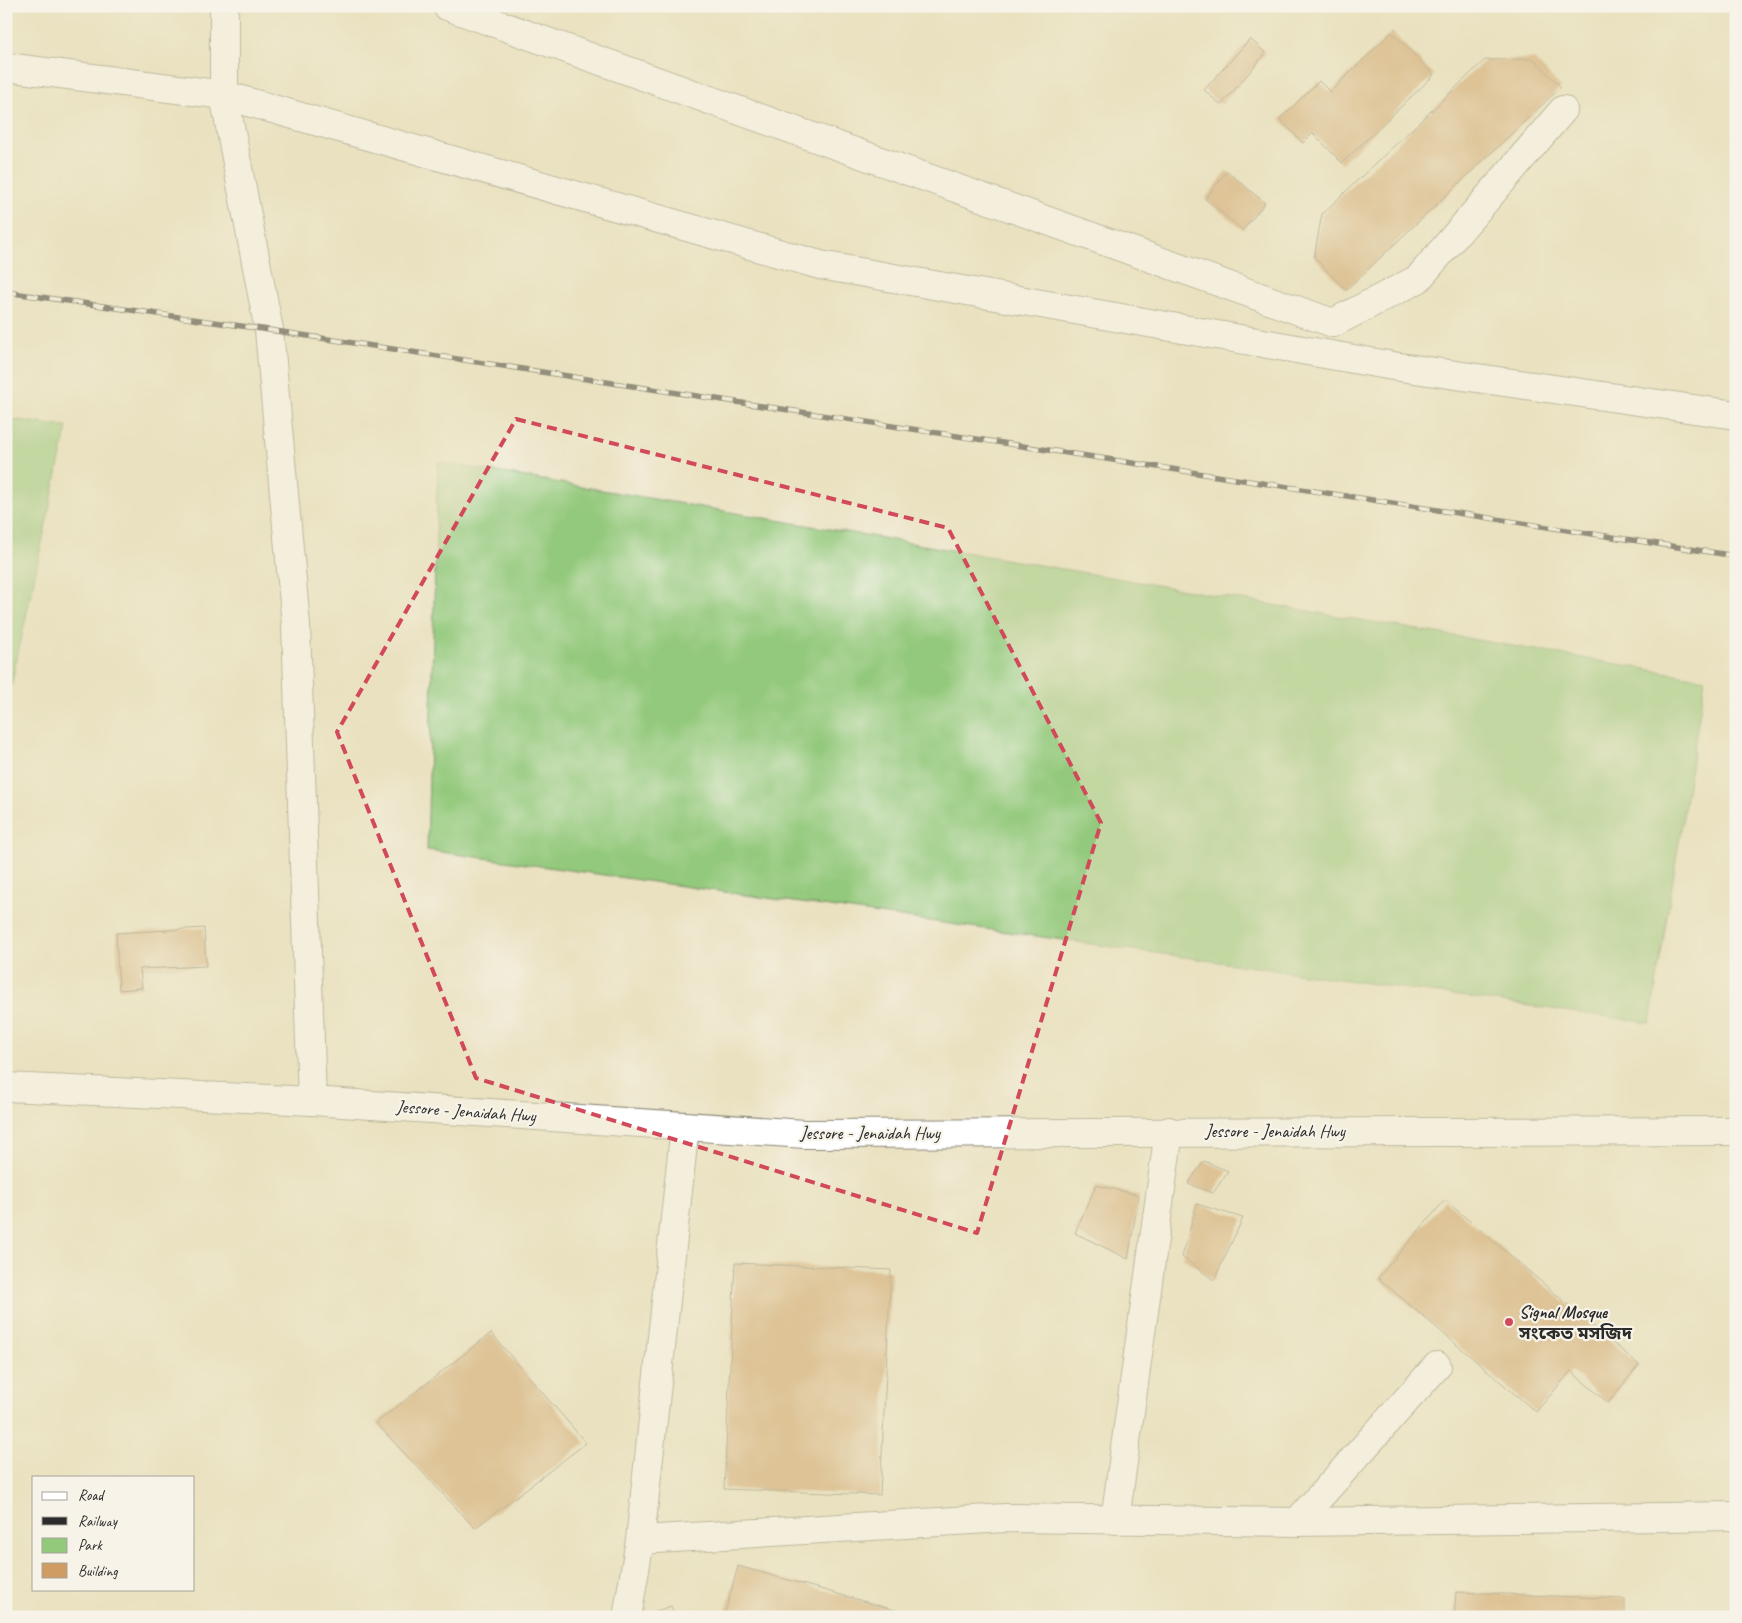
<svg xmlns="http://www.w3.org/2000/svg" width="1742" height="1623" font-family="Caveat,'Noto Sans Bengali',sans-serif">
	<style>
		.green { fill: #93c97b; stroke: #5f7a53 }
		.building { fill: #cf9d63 }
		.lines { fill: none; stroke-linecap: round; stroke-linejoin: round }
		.minor-casing { stroke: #8a8676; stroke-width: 30 }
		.highway-casing { stroke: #8a8676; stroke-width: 30 }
		.minor { stroke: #fff; stroke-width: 28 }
		.highway { stroke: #fff; stroke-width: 28 }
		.rail-casing { stroke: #2b2b2b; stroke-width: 5.5 }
		.rail { stroke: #f7f3e8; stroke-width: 4; stroke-dasharray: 11; stroke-linecap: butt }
		.marked { fill: none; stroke: #d1495b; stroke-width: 4; stroke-dasharray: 10 6; stroke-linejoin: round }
		.poi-dot { fill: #d1495b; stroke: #f7f3e8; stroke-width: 2 }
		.labels { text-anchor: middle; stroke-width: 4.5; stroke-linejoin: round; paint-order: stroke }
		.street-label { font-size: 18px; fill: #2b2b2b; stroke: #f7f3e8 }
		.poi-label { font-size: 18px; font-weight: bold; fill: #2b2b2b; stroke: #f7f3e8; text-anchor: start }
	</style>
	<rect width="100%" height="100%" fill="#f7f3e8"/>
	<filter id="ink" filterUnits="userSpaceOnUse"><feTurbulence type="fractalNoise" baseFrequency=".02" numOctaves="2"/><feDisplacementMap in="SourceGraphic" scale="10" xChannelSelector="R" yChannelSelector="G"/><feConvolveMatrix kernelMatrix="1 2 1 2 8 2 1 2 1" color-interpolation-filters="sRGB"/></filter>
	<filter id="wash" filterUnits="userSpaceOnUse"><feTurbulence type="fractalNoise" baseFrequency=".0096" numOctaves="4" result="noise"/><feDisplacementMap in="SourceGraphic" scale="20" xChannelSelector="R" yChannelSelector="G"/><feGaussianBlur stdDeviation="1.12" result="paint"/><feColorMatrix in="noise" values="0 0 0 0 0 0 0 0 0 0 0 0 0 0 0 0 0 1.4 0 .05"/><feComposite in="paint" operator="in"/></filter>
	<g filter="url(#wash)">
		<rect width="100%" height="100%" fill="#eae1c0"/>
		<!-- green -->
		<path class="green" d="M6 418 67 427 6 709Z
			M438 462 1705 679 1650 1023 427 850Z"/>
		<g id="blocks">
			<!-- building -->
			<path class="building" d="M1392 32 1434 75 1342 163 1313 133 1303 143 1280 119 1319 81 1330 92Z
				M1250 39 1266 53 1221 105 1204 90Z
				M1534 59 1561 87 1346 290 1314 257 1322 214 1485 60Z
				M1227 171 1265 203 1243 230 1205 199Z
				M204 928 206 966 140 969 142 988 119 990 116 933Z
				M1204 1161 1228 1171 1213 1193 1188 1184Z
				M1096 1185 1139 1195 1128 1259 1075 1233Z
				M1445 1200 1639 1365 1608 1403 1571 1371 1536 1412 1378 1278Z
				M1197 1204 1243 1218 1214 1280 1182 1257Z
				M735 1263 891 1270 880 1495 724 1489Z
				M491 1333 586 1443 475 1528 376 1423Z
				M738 1566 916 1616V1617H724Z
				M1456 1592 1625 1599V1617H1454Z
				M671 1606 675 1617H652L650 1613Z"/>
		</g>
	</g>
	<g filter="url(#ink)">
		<use href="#blocks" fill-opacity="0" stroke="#8a8676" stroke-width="1"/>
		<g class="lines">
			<defs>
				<path id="minor" d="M224 6V95L269 330 296 625 312 1101
					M447 6 1333 323 1418 279 1563 110
					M6 67 224 95 820 265 1393 366 1736 415
					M1115 1520 1169 1131
					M1297 1522 1437 1366
					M640 1540 1005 1518 1297 1522 1736 1516
					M627 1617 640 1540 685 1126"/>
				<path id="highway" d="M6 1087 312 1101 805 1134 1736 1131"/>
			</defs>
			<!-- minor casing -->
			<use href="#minor" class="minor-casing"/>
			<!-- highway casing -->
			<use href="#highway" class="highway-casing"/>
			<!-- minor -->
			<use href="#minor" class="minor"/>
			<!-- highway -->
			<use href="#highway" class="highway"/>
			<defs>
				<path id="rail" d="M6 292 269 330 1736 556"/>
			</defs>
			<!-- rail casing -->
			<use href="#rail" class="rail-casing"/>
			<!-- rail -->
			<use href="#rail" class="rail"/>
		</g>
	</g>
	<!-- marked area -->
	<path d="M0 0H1742V1623H0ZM516 419 948 528 1101 823 977 1233 476 1078 337 732Z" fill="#eae1c0" fill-opacity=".55" fill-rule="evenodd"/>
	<path class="marked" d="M516 419 948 528 1101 823 977 1233 476 1078 337 732Z"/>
	<!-- markers -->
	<circle class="poi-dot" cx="1509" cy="1322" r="5"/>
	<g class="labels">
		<!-- street labels -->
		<g class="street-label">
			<text transform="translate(466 1111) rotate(4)" y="6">Jessore - Jenaidah Hwy</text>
			<text x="1275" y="1137">Jessore - Jenaidah Hwy</text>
			<text x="870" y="1139">Jessore - Jenaidah Hwy</text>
		</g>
		<!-- poi labels -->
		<g class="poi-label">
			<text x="1519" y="1318">Signal Mosque<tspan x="1519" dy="21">সংকেত মসজিদ</tspan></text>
		</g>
	</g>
	<!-- margin -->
	<rect width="1742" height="1623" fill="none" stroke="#f7f3e8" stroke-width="25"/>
	<!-- legend -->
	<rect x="32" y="1476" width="162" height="115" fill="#f7f3e8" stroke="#a5a39c"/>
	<rect x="42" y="1492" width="25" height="8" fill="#ffffff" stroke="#a5a39c"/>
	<text x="78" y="1500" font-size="15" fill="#2b2b2b">Road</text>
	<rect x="42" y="1517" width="25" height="8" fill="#2b2b2b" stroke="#a5a39c"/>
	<text x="78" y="1526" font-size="15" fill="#2b2b2b">Railway</text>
	<rect x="42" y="1538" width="25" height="15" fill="#93c97b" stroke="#a5a39c"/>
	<text x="78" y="1550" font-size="15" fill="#2b2b2b">Park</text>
	<rect x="42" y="1563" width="25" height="15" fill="#cf9d63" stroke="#a5a39c"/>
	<text x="78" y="1576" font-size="15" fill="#2b2b2b">Building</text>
</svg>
